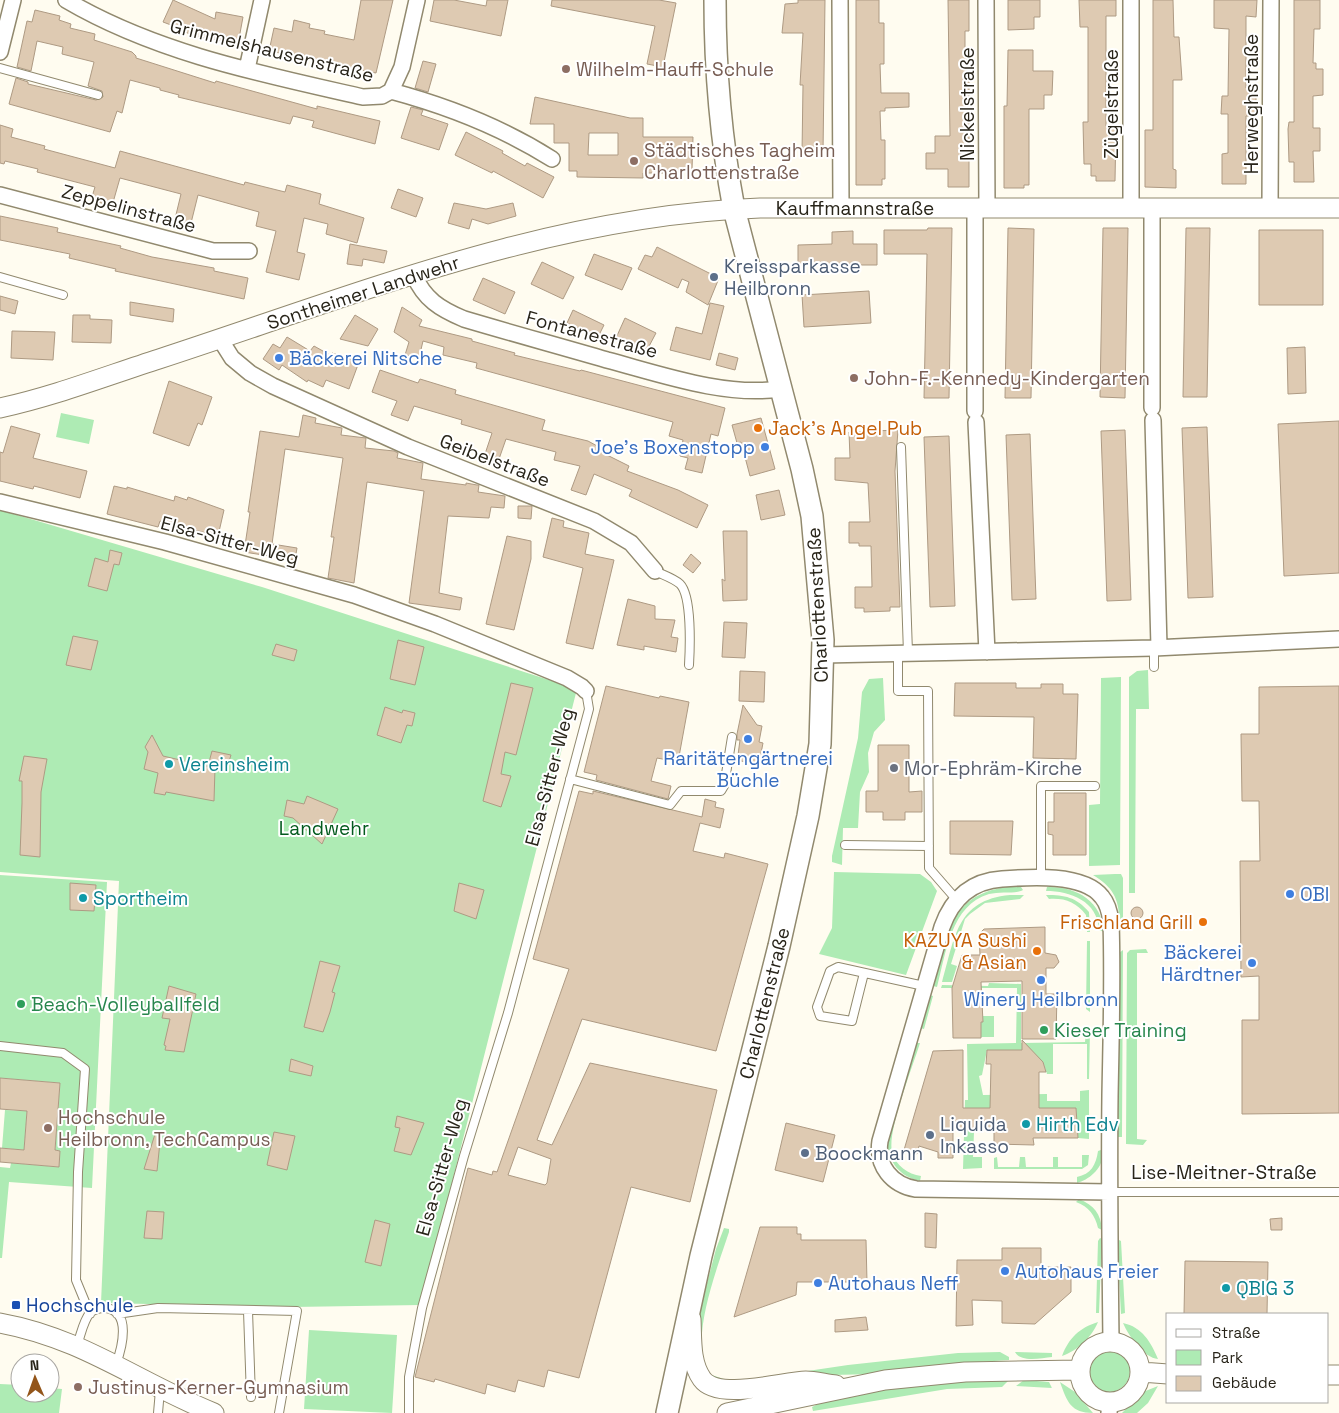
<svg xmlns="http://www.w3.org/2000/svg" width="1339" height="1413" font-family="'Space Grotesk',sans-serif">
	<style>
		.green { fill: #aeebb4 }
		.building { fill: #decab2; stroke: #ae9a83; fill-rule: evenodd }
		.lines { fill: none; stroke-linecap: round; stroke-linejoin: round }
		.service-casing { stroke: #91896e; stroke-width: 10 }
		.minor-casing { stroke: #91896e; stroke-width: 18 }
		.tertiary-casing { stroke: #91896e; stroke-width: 21 }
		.secondary-casing { stroke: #91896e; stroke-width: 24 }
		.service { stroke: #fff; stroke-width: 8 }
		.minor { stroke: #fff; stroke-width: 15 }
		.tertiary { stroke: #fff; stroke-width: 19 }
		.secondary { stroke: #fff; stroke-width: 21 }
		.education-dot { fill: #8d6e63; stroke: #fff; stroke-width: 2 }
		.service-dot { fill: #5c6f8a; stroke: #fff; stroke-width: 2 }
		.shop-dot { fill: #3f7fe0; stroke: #fff; stroke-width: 2 }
		.food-dot { fill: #e8710a; stroke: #fff; stroke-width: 2 }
		.culture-dot { fill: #0f9aa8; stroke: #fff; stroke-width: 2 }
		.worship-dot { fill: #6b7280; stroke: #fff; stroke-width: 2 }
		.leisure-dot { fill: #2e9e5b; stroke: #fff; stroke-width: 2 }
		.transit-dot { fill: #1a4fb4; stroke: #fff; stroke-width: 2 }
		.labels { text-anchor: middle; stroke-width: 4; stroke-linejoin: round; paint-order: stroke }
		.street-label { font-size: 19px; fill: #282419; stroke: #fff }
		.education-label { font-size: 19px; fill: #785e54; stroke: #fff; text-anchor: start }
		.service-label { font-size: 19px; fill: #4e5e75; stroke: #fff; text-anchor: start }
		.shop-label { font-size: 19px; fill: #366cbe; stroke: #fff; text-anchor: start }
		.food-label { font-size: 19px; fill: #c56008; stroke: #fff; text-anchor: end }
		.culture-label { font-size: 19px; fill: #0d838f; stroke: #fff; text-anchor: start }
		.worship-label { font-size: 19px; fill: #5b616d; stroke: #fff; text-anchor: start }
		.park-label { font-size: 19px; fill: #035a1e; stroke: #fff }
		.leisure-label { font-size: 19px; fill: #27864d; stroke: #fff; text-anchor: start }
		.transit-label { font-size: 19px; fill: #164399; stroke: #fff; text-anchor: start }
	</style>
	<rect width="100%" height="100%" fill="#fffcf0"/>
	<!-- green -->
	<path class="green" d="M61 413 94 420 89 444 56 437Z
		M0 510 262 587 577 689 421 1305 292 1307 101 1303 119 881 0 872Z
		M1148 670 1149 709H1136L1135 893H1129V677L1137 671Z
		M1121 677 1120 865 1089 866V805L1100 804 1101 678Z
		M883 678 885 720 874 732 868 753 869 772 860 792 858 828H843L842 865 832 862V856L858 738 862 692 869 679Z
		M834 872 920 874 931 882 937 891 906 975 819 954 832 928Z
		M1115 874H1121L1123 878V925H1119C1120 900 1114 888 1093 875Z
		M0 875 107 882 92 1188 9 1182 2 1258H0V1167L10 1168 11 1163 59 1167 60 1151 55 1150 60 1083 0 1078Z
		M1007 887H1021L1023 890C1016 894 1000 891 989 894 951 905 946 953 937 987L933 986C946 937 948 895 1007 887Z
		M1047 887C1076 886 1102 901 1104 932L1099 930C1098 901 1070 891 1046 891Z
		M1010 895H1024L1020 899 985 903 970 914 965 919 951 964 957 966 952 982H942C955 938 956 900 1010 895Z
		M1046 895C1065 895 1076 897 1089 912L1090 932H1087L1086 915C1076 902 1065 898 1049 899Z
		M1087 941H1090V1012L1086 1009Z
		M1146 949 1148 953H1137V1139L1147 1140 1143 1145 1126 1144 1127 953 1130 950Z
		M1123 950 1122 1137H1118L1119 953Z
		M989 983 1021 984V1043L1085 1042 1086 1032 1090 1030 1089 1079H1087V1044H1053V1074H1047L1043 1062 1031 1052 987 1050 982 1075 979 1076 983 1095 1047 1094V1101H1080V1091L1089 1090V1139L1078 1138 1076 1108H975L973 1157H982V1168L963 1169 965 1100H968L967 1044 1016 1043 1017 988H941L942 985 988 986Z
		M929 995 933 996 924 1029 920 1028Z
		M983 1016H994V1037H981V1022H983Z
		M916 1043H920C913 1066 887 1131 892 1152 896 1166 908 1174 921 1176L920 1181C900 1177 888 1162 887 1141Z
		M5 1110 27 1111 24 1150 2 1148Z
		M1101 1150C1107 1165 1090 1180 1077 1183V1177C1091 1174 1096 1165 1098 1151Z
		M1082 1155H1089L1088 1165 1082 1169H994V1158L997 1157 998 1167H1019L1020 1157H1025L1026 1167H1053V1157H1058V1167H1082Z
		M1079 1199C1094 1205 1101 1214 1102 1230L1098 1228C1095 1215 1089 1207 1076 1202Z
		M724 1228 729 1229V1232C718 1266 690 1337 707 1368L703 1371 697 1321 716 1249Z
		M1100 1238 1102 1239 1099 1313H1096L1098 1241Z
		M1117 1239 1121 1241 1125 1313 1121 1314Z
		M1098 1322C1092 1337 1077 1351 1062 1356 1069 1338 1079 1328 1098 1322Z
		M1123 1323C1142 1327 1151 1342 1158 1359 1144 1358 1128 1335 1123 1323Z
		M309 1330 397 1335 392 1413 304 1409Z
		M1088 1371a21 21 0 1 1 42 0a21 21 0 1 1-42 0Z
		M1000 1352 1009 1357V1360L935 1365 876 1374 832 1375 749 1385 709 1378 712 1375 729 1381 747 1380 848 1365 958 1353Z
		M1015 1352 1052 1353V1357C1041 1358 1021 1363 1015 1352Z
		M1009 1380 1002 1387 947 1389 813 1411 812 1407 822 1402 921 1383Z
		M1024 1380 1049 1382 1052 1388 1016 1386Z
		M1060 1382 1075 1392 1093 1413C1071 1413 1067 1402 1060 1382Z
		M0 1384 20 1385V1393H50V1388L62 1389 59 1413H0Z
		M1158 1386 1148 1403 1137 1413H1122L1143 1392Z"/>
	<!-- building -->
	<path class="building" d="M173 0 215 19 216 12 243 17 238 44 194 36 181 30 174 31 171 25 163 22Z
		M361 0H393L376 73 349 68 350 66 269 51 274 28 292 32 294 20 310 24 309 28 325 31 324 34 354 40Z
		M434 0H454L486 6 487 0H508L501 36 430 21Z
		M552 0H659L676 3 663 67 647 64 655 26 551 6Z
		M798 0H825L823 153H802L803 85H800L803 33H782L785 4 798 3Z
		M856 0H879V23H884V64H880L881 93H909V107L885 108V111H880L881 140H885V179H882V185H856Z
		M948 0H969V31H965V49H969V187H948V169H926V153H935V136H950Z
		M1008 0H1040V17H1034V29L1008 30Z
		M1079 0H1116V16H1106V126H1116L1115 181H1096V176H1091V164H1084L1083 122H1088V27H1080Z
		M1153 0H1173L1174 37H1179L1182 80H1173V169L1176 170V188L1145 187V130H1153Z
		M1214 0H1257L1256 17 1246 16V88H1249V95H1256V116H1246V184H1222V154L1228 153V114H1221L1222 96H1228L1229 29 1214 28Z
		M1294 0H1320V29H1314L1313 63H1316V69H1323V95L1313 96V128H1320V151H1313L1314 182H1294V162H1289L1288 129 1289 122H1294Z
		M35 10 60 16 59 20 71 24 70 28 95 34 94 40 132 52 136 56V58L215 83 216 81 317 109V106L380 121 375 144 312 127 314 121 293 116 290 124 178 97 179 95 160 90V88L130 80 122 113 117 111 110 132 9 104 16 78 28 82V84L96 100 103 97 102 91 88 86 94 62 62 54 63 47 37 41 31 71 17 67 27 21 32 22Z
		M1008 50H1033V71H1053L1052 95H1044V109H1029V185H1024V188H1004V106H1007Z
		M423 61 436 64 428 92 415 88Z
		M535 97 630 118H643V137H693L692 170H681V173H643V178L577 177V171H569V143H554V124H530ZM589 133H618V155H588Z
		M411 107 423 110 421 115 448 124 439 150 401 138Z
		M0 125 13 129 11 137 45 146 44 149 115 168 120 151 244 185 245 182 285 192 287 185 321 194 319 204 364 218 357 243 326 234 328 224 304 218 297 252 305 254 299 280 266 272 276 231 256 226 259 212 198 195 190 227 174 223 181 194 120 178 112 206 91 200 95 187 37 172 38 169 5 161 4 164 0 163Z
		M466 132 503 151 502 153 525 166 527 163 554 177 543 198 493 171 492 173 455 155Z
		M398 189 423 198 416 217 391 208Z
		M454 203 486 209 513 203 516 216 488 224 472 219 469 229 448 223Z
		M0 216 58 228 57 232 121 246 120 248 152 257 214 268V271L248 278 244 299 115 271 116 269 69 258 70 254 0 240Z
		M928 228H952L949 398H924L927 254H884V230H927Z
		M1008 228 1034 229 1031 398H1005Z
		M1103 228H1128L1125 398 1100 397Z
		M1186 228H1210L1207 397H1183Z
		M1259 230H1323V305H1259Z
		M853 231V244H877V265H798V245L832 244V232Z
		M350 244 387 251 384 263 363 259 362 266 347 264Z
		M657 247 719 278 708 305 686 292 689 282 682 279 678 288 638 269 645 255 652 257Z
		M594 254 632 268 622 290 585 275Z
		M542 262 574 277 563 299 531 284Z
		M483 278 515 292 505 314 473 300Z
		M869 291 871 323 804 327 802 295Z
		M0 296 18 301 15 314 0 310Z
		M130 302 174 309 173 322 130 315Z
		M710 303 724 306 710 360 670 350 676 327 702 334Z
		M402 307 422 320 419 326 472 339V341L515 353 514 355 580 371 581 370 725 408 718 436 711 434 702 473 685 469 688 458 680 456 683 440 669 436 673 422 476 368 477 363 443 355 444 347 423 341 419 358 405 355 409 342 394 332Z
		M573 310 604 325 598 337 567 323Z
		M73 315H90V319L112 320 111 343 72 342Z
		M355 315 378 329 368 346 340 339Z
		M625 318 656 333 646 352 616 338Z
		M12 331 55 332 53 360 11 358Z
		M287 337 310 351 314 346 330 355 332 353 359 362 349 389 326 380 323 387 308 380 307 382 282 365 279 370 263 359 273 344 280 348Z
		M1305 347 1306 393 1288 394 1287 348Z
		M719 353 738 358 735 370 716 365Z
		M380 370 418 383 420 379 456 390 455 394 545 420 542 430 588 441 608 452 607 455 629 466 627 471 678 490 708 505 697 528 629 496 632 490 594 474 586 495 571 490 580 466 554 460 556 452 506 439 499 459 485 454 492 433 461 424 462 420 414 406 408 421 391 415 397 401 372 392Z
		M169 381 212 397 202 425 198 423 189 446 153 433Z
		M303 415 316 418 315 423 342 428 341 435 366 438 365 448 394 451 398 453 397 458 423 463 421 479 466 485V483L477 485H479L478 492 505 496 504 508 491 507 489 518 448 516 439 593 462 598 460 610 409 603 424 491 367 482 354 583 328 578 334 537H331L343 458 285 449 272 544 297 548 295 560 244 552 250 512H248L260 431 299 437Z
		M761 418 775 469 750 476 741 442 737 443 732 425Z
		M1339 421V573L1284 576 1278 424Z
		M11 426 40 434 33 458 87 471 80 498 34 486 33 489 0 481V452L3 453Z
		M1207 427 1213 597 1188 598 1182 428Z
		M898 430 895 471 900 607H890V611L864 612V608H855V587H872L871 546H859V543H849V522H870L868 483 835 480V458H850L849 432Z
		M1125 430 1131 600 1107 601 1101 431Z
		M1030 434 1036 599 1012 600 1006 435Z
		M949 436 955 606 930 607 924 437Z
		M114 486 127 489V487L174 501 175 496 187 500 188 497 224 510 218 536 160 521 158 527 107 514Z
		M779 490 785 515 761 520 756 495Z
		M518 506H532L531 519 518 518Z
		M552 518 564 521 563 527 589 533 585 554 614 560 593 649 566 643 583 568 543 557Z
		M723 531H747V600L723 601 722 579 725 581Z
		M507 536 531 541V559L514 630 486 624Z
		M110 550 122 553 119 565 114 564 107 591 88 586 95 558 108 562Z
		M691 554 701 563 693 573 683 565Z
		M628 599 655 606V619L675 620 671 637 678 638 676 652 644 646V650L617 645Z
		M724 622 747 623 745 658 722 657Z
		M73 636 98 641 91 670 66 665Z
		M398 640 424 647 415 685 390 679Z
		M276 644 297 650 294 661 272 655Z
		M740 671 765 672 764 702 739 701Z
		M511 683 533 688 516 755 505 752 501 774 511 776 501 807 483 801Z
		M955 683H1016V688H1041V684H1063V694H1078L1076 759 1033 758 1034 717 954 716Z
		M606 686 659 698 660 696 689 702 678 762 657 758 651 781 671 786 668 799 596 780 597 775 584 772Z
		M1339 686V1113L1242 1114V1020H1259V976L1241 977 1240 861H1260L1259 801H1242L1241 734H1259V687Z
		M743 705 757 725 762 726 759 742 763 743 759 764 741 761 738 755 740 740H737V734Z
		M385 707 402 713 403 710 415 713 412 726 407 725 401 743 377 735Z
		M152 735 163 756 215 768 214 801 166 792 165 795 154 793 158 773 144 769 148 752 145 747Z
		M878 745H909V792L922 791V812H905V820H883V812H866V791H878Z
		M212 751 231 755 226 771 208 766Z
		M24 756 47 759 41 792 40 857 20 855 22 803V781H19Z
		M579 791 593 794V791L702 817 705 799 716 802 715 807 724 809 720 828 700 823 693 851 724 858 725 853 768 864 716 1051 582 1019 537 1140 552 1145 590 1063 717 1090 690 1202 631 1187 579 1378 548 1370 544 1387 518 1380 515 1392 487 1384 485 1394 435 1379 434 1382 415 1377 468 1168 492 1175 493 1171 497 1172 569 969 533 959ZM518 1147 551 1159 547 1183 545 1185 508 1175Z
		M1054 793H1086V855H1053V835L1048 834V822H1054Z
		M307 796 338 809 322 844 293 818 284 816 287 800 304 804Z
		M950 821H1013L1011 855 950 854Z
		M70 883 96 885 94 911 70 910Z
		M459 883 484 890 476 919 454 911Z
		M1131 913a6 6 0 1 1 12 0a6 6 0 1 1-12 0Z
		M1045 927V953L1056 955 1059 962 1054 968H1046V994H1057L1056 1039H1022V981L981 982 983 1022H981V1038H953L952 988 962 955H980L979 934 984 929Z
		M320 961 340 966 332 992 335 993 330 1012 323 1032 304 1027Z
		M169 986 196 994 184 1052 165 1050 166 1046 164 1045 170 1019 162 1018Z
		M1022 1040 1043 1062 1046 1072H1039V1108H1076L1078 1138H1033L1034 1145 994 1144V1129H953V1158H938V1152L919 1146 917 1154 904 1150 933 1051 963 1050V1108H990L991 1064H986L987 1050H1022Z
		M291 1059 313 1066 311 1076 289 1071Z
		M0 1078 60 1083 55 1150 60 1151 59 1167 0 1162V1148L24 1150 27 1111 0 1109Z
		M397 1116 424 1123 411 1155 394 1151 400 1128 395 1127Z
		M786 1123 835 1135 823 1182 775 1170Z
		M156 1131 161 1132 157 1171 144 1169Z
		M274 1132 295 1136 287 1170 267 1165Z
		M147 1211 164 1212 162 1239 144 1238Z
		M925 1213 937 1214 936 1248 925 1247Z
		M1282 1218V1230H1271L1270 1219Z
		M375 1220 390 1224 381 1266 365 1262Z
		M760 1227H797V1234H801V1240H866L867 1282H797L796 1295 734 1317Z
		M1002 1248H1041V1267H1071V1292L1035 1324 1002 1323V1301L972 1300 973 1325 956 1326 957 1260H1002Z
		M1185 1261 1268 1262 1267 1314H1184Z
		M866 1317 868 1330 835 1332V1320Z"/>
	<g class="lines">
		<defs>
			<path id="service" d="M0 68 98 95
				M0 277 63 295
				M901 447 908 653
				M655 571C663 575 673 578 680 584 692 596 690 648 689 665
				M1154 648V667
				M898 653V691H928L929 868 956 899
				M570 779 670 805 681 791H721L724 786 732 737
				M845 845 929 846
				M1041 879V786H1095
				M864 973 852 1021 820 1016 817 1007 830 971 838 967 924 986
				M0 1046 63 1053 85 1069 78 1172 76 1280 90 1314
				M1109 1192H1339
				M248 1311 251 1397
				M117 1314 158 1308 297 1311 279 1413
				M77 1345C81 1335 83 1321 90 1313 94 1309 99 1308 105 1308 132 1310 122 1348 116 1364
				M158 1413 160 1390
				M409 1413V1377L422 1308 464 1156 508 1013 589 709 586 691"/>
			<path id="minor" d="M66 0C156 53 261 74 363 97L382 96 391 91C447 106 503 128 552 159
				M840 0 841 208
				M986 0 987 209
				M1131 0V209
				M0 52 13 0
				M247 69 262 0
				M391 91 402 67 417 0
				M0 195 213 251H249
				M1270 208 1271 0
				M414 275C424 299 440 309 464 319 511 333 559 346 607 360 660 374 725 397 779 389
				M220 339 232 358 250 373 273 386 408 447 594 521 631 543 655 571
				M1152 408V208
				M975 411V209
				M1153 420 1159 647
				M976 422 987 652
				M0 502 165 542 354 595 435 624 567 678 582 687 586 691
				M823 655 1154 648 1339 639
				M1109 1192 916 1189C892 1185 876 1166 880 1141L942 927C952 899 971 881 1002 879 1029 877 1084 873 1102 897 1108 904 1110 914 1111 922 1113 980 1111 1038 1110 1096 1109 1178 1110 1259 1111 1341
				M1109 1413 1110 1403"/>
			<path id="tertiary" d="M0 408C55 396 106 376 159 359 355 295 552 215 760 208H1339
				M691 1319C692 1339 690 1362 702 1379 718 1401 781 1382 806 1381 815 1381 826 1384 836 1385
				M0 1323C83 1338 139 1383 214 1413
				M1080 1372a30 30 0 1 1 60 0a30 30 0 1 1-60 0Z
				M1141 1372 1168 1374
				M1328 1375H1339
				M727 1413 885 1380 965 1372 1079 1370"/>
			<path id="secondary" d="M667 1413 701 1256 779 946 808 816 820 744 823 640 812 516 802 469 734 209C721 140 715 70 715 0"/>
		</defs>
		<!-- service casing -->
		<use href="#service" class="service-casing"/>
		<!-- minor casing -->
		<use href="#minor" class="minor-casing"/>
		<!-- tertiary casing -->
		<use href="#tertiary" class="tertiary-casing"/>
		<!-- secondary casing -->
		<use href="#secondary" class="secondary-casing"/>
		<!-- service -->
		<use href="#service" class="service"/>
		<!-- minor -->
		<use href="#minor" class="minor"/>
		<!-- tertiary -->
		<use href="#tertiary" class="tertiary"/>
		<!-- secondary -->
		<use href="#secondary" class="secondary"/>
	</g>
	<!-- markers -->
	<g class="education-dot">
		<circle cx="566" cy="69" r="5"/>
		<circle cx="634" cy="161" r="5"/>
		<circle cx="854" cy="378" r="5"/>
		<circle cx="48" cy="1128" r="5"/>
		<circle cx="78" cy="1387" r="5"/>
	</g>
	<g class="service-dot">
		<circle cx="714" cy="277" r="5"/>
		<circle cx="930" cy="1135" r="5"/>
		<circle cx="805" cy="1153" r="5"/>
	</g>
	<g class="shop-dot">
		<circle cx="279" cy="358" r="5"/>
		<circle cx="765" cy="447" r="5"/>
		<circle cx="748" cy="739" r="5"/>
		<circle cx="1290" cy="894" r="5"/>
		<circle cx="1252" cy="963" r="5"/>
		<circle cx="1041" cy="980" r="5"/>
		<circle cx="1005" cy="1271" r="5"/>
		<circle cx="818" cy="1283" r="5"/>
	</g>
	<g class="food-dot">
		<circle cx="758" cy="428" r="5"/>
		<circle cx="1203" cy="922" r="5"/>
		<circle cx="1037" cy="951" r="5"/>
	</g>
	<g class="culture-dot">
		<circle cx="169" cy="764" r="5"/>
		<circle cx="83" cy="898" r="5"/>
		<circle cx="1026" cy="1124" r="5"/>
		<circle cx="1226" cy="1288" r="5"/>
	</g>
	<circle class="worship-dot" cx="894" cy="768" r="5"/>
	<g class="leisure-dot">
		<circle cx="21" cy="1004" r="5"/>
		<circle cx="1044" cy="1030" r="5"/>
	</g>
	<rect class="transit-dot" x="11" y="1300" width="10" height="10" rx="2.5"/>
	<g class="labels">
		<!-- street labels -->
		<g class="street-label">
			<text transform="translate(272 50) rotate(14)" y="7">Grimmelshausenstraße</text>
			<text transform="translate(967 104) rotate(-90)" y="7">Nickelstraße</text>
			<text transform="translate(1111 104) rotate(-90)" y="7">Zügelstraße</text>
			<text transform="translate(1251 104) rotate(-90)" y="7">Herweghstraße</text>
			<text transform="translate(129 208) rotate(15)" y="7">Zeppelinstraße</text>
			<text x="855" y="215">Kauffmannstraße</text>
			<text transform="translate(363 292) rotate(-18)" y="7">Sontheimer Landwehr</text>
			<text transform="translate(592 334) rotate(15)" y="7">Fontanestraße</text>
			<text transform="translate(495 460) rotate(21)" y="7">Geibelstraße</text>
			<text transform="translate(230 540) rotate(15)" y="7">Elsa-Sitter-Weg</text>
			<text transform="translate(817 605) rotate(-93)" y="7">Charlottenstraße</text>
			<text transform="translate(549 777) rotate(-75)" y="7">Elsa-Sitter-Weg</text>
			<text transform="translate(764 1003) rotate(-76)" y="7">Charlottenstraße</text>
			<text transform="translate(441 1167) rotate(-74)" y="7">Elsa-Sitter-Weg</text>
			<text x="1224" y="1179">Lise-Meitner-Straße</text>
		</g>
		<!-- education labels -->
		<g class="education-label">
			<text x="576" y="76">Wilhelm-Hauff-Schule</text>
			<text x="644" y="157">Städtisches Tagheim<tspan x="644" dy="22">Charlottenstraße</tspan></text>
			<text x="864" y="385">John-F.-Kennedy-Kindergarten</text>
			<text x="58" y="1124">Hochschule<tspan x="58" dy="22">Heilbronn, TechCampus</tspan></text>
			<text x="88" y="1394">Justinus-Kerner-Gymnasium</text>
		</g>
		<!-- service labels -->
		<g class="service-label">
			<text x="724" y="273">Kreissparkasse<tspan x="724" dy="22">Heilbronn</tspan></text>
			<text x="940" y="1131">Liquida<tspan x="940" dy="22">Inkasso</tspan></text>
			<text x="815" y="1160">Boockmann</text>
		</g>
		<!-- shop labels -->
		<g class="shop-label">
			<text x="289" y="365">Bäckerei Nitsche</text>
			<text x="755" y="454" text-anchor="end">Joe's Boxenstopp</text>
			<text x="748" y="765" text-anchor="middle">Raritätengärtnerei<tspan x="748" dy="22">Büchle</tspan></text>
			<text x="1300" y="901">OBI</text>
			<text x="1242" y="959" text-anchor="end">Bäckerei<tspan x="1242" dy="22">Härdtner</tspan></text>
			<text x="1041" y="1006" text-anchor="middle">Winery Heilbronn</text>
			<text x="1015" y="1278">Autohaus Freier</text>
			<text x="828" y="1290">Autohaus Neff</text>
		</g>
		<!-- food labels -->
		<g class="food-label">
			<text x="768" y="435" text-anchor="start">Jack's Angel Pub</text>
			<text x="1193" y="929">Frischland Grill</text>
			<text x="1027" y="947">KAZUYA Sushi<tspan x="1027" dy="22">&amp; Asian</tspan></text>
		</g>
		<!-- culture labels -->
		<g class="culture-label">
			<text x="179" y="771">Vereinsheim</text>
			<text x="93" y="905">Sportheim</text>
			<text x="1036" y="1131">Hirth Edv</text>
			<text x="1236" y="1295">QBIG 3</text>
		</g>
		<!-- worship labels -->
		<g class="worship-label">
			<text x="904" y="775">Mor-Ephräm-Kirche</text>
		</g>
		<!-- park labels -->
		<g class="park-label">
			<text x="324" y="835">Landwehr</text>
		</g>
		<!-- leisure labels -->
		<g class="leisure-label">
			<text x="31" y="1011">Beach-Volleyballfeld</text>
			<text x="1054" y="1037">Kieser Training</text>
		</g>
		<!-- transit labels -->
		<g class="transit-label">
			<text x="26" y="1312">Hochschule</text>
		</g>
	</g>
	<!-- legend -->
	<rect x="1166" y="1313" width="162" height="90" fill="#ffffff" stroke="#a9a7a3"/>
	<rect x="1176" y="1329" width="25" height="8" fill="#ffffff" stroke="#a9a7a3"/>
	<text x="1212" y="1338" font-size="15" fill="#282419">Straße</text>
	<rect x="1176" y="1350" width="25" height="15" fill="#aeebb4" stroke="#a9a7a3"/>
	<text x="1212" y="1363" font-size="15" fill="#282419">Park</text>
	<rect x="1176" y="1376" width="25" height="15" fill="#decab2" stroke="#a9a7a3"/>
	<text x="1212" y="1388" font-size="15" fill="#282419">Gebäude</text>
	<!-- north arrow -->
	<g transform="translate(35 1378) rotate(358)"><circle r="24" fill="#ffffff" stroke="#a9a7a3"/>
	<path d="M0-4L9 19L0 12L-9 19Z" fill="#93551a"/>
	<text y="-8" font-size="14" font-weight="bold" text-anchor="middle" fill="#282419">N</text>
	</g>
</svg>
